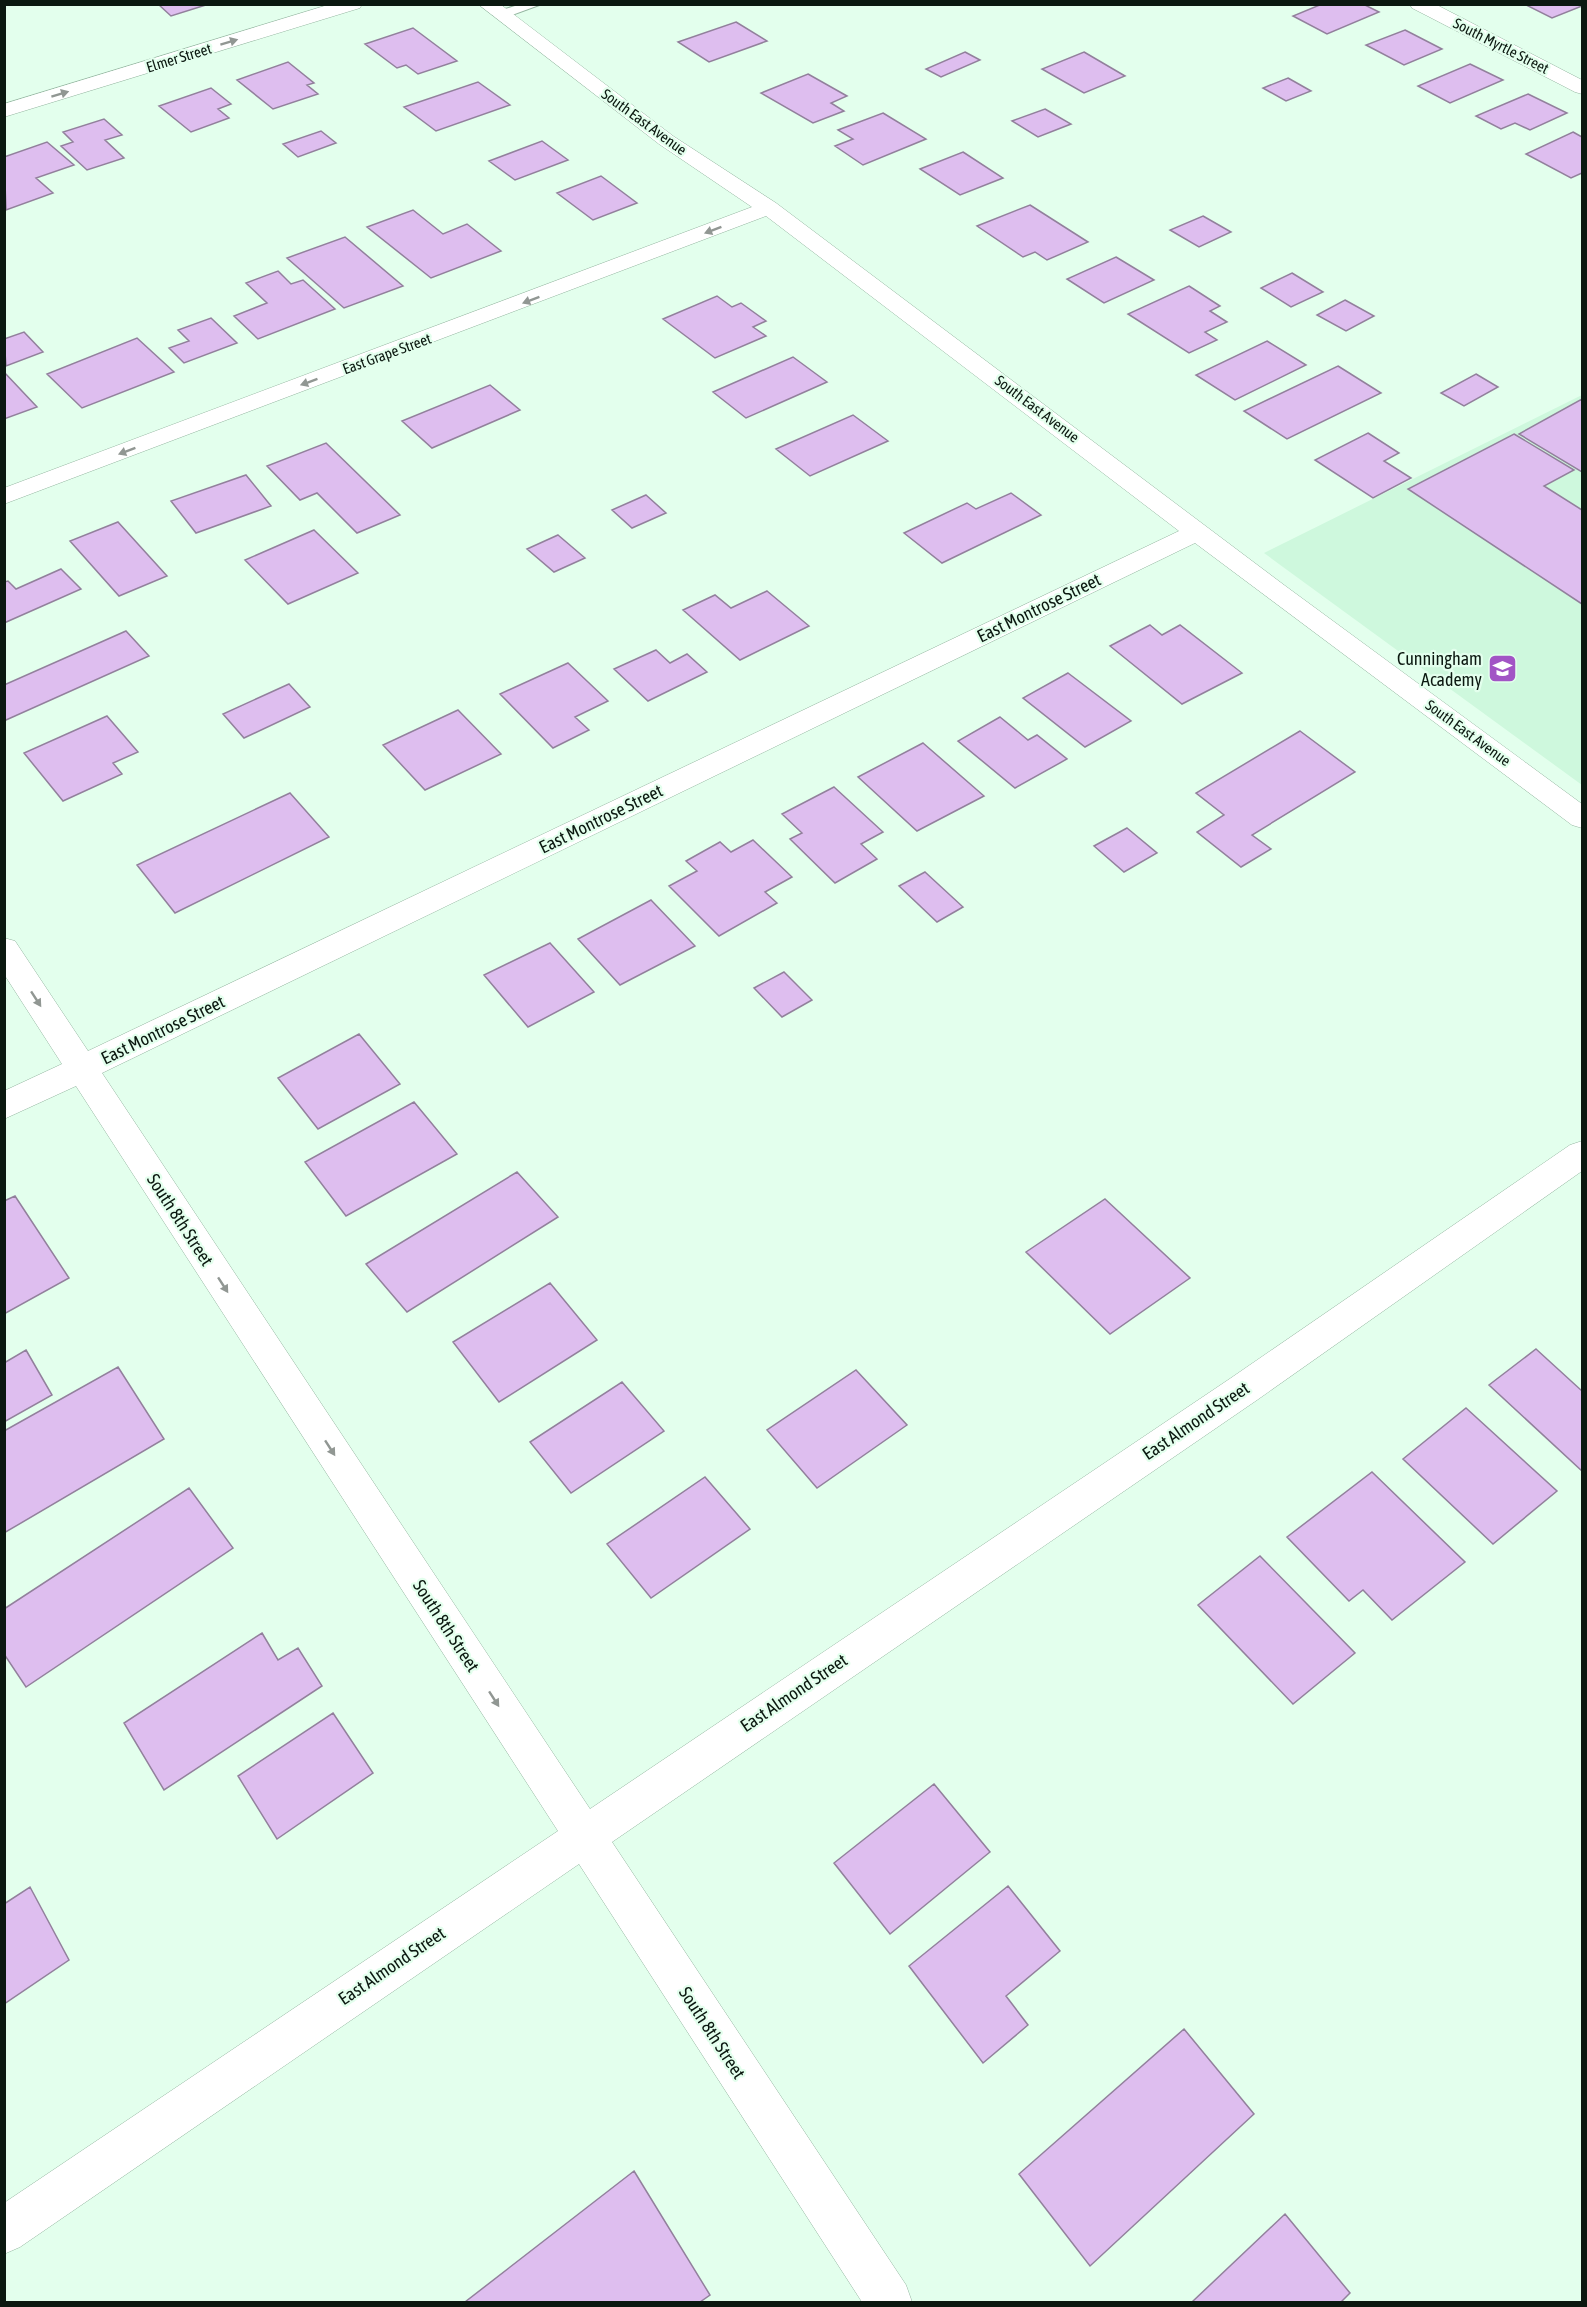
<svg xmlns="http://www.w3.org/2000/svg" width="1587" height="2307" font-family="'Asap Condensed',sans-serif">
	<style>
		.built { fill: #cef8dd }
		.building { fill: #debeef; stroke: #92809c; stroke-width: 1.5 }
		.lines { fill: none; stroke-linecap: round; stroke-linejoin: round }
		.lane-casing { stroke: #94b5a0; stroke-width: 2 }
		.street-casing { stroke: #94b5a0; stroke-width: 1 }
		.lane { fill: #fff; fill-rule: evenodd }
		.street { fill: #fff; fill-rule: evenodd }
		.oneway { fill: #919793 }
		.labels { text-anchor: middle; stroke-width: 4.5; stroke-linejoin: round; paint-order: stroke }
		.far-street-label { font-size: 15px; fill: #0b1810; stroke: #e3ffed }
		.street-label { font-size: 18px; fill: #0b1810; stroke: #e3ffed }
		.poi-label { font-size: 18px; fill: #0b1810; stroke: #e3ffed; text-anchor: end }
	</style>
	<rect width="100%" height="100%" fill="#e3ffed"/>
	<!-- built -->
	<path class="built" d="M1582 395V785L1264 553Z"/>
	<!-- building -->
	<path class="building" d="M158 4H209L171 16Z
		M1322 4H1363L1379 12 1327 34 1293 16Z
		M1524 4H1582V6L1552 18Z
		M736 22 767 41 709 62 678 42Z
		M413 28 457 61 418 74 406 65 397 68 365 44Z
		M1405 30 1442 49 1404 65 1366 45Z
		M965 52 980 60 941 77 926 69Z
		M1084 52 1125 76 1084 93 1042 69Z
		M288 62 314 83 307 85 318 94 273 109 237 80Z
		M1470 64 1503 80 1450 103 1418 86Z
		M808 74 847 96 831 103 844 111 813 123 761 93Z
		M1288 78 1311 91 1286 101 1263 88Z
		M478 82 510 105 436 131 404 107Z
		M211 88 231 104 218 109 229 118 191 132 159 106Z
		M1528 94 1567 113 1530 130 1515 123 1501 129 1476 116Z
		M1045 109 1071 124 1038 137 1012 121Z
		M883 113 926 139 863 165 835 146 853 139 838 130Z
		M104 119 122 135 105 140 124 158 87 170 61 146 73 142 63 132Z
		M321 131 336 143 298 157 283 144Z
		M1573 132 1582 137V173L1571 178 1526 154Z
		M542 141 568 160 515 180 489 161Z
		M47 142 74 165 36 178 53 193 6 210 4 157Z
		M963 152 1003 178 960 195 920 169Z
		M601 176 637 203 593 220 557 193Z
		M1030 205 1088 242 1047 260 1035 252 1023 257 977 226Z
		M413 210 443 234 467 224 501 251 431 278 367 227Z
		M1203 216 1231 232 1199 247 1170 230Z
		M345 237 403 286 344 308 287 258Z
		M1116 257 1154 280 1104 303 1067 279Z
		M278 271 291 284 303 280 335 309 258 339 234 316 267 303 246 283Z
		M1292 273 1323 292 1291 307 1261 288Z
		M1189 286 1220 306 1210 311 1227 322 1205 332 1217 340 1189 353 1128 314Z
		M717 296 732 307 741 303 766 321 753 327 766 336 715 358 663 319Z
		M1345 300 1374 316 1346 331 1317 315Z
		M211 318 237 343 184 363 169 348 189 341 178 330Z
		M24 332 43 352 6 366 4 339Z
		M137 338 174 372 82 408 47 374Z
		M1267 341 1306 365 1235 400 1196 375Z
		M793 357 827 382 746 418 713 392Z
		M1338 366 1381 393 1287 439 1244 411Z
		M4 372 37 407 4 419Z
		M1476 374 1498 387 1464 406 1441 393Z
		M490 385 520 410 432 448 402 421Z
		M1582 399V472L1519 434Z
		M853 415 888 441 810 476 776 449Z
		M1368 433 1399 453 1384 461 1411 478 1373 498 1315 460Z
		M1514 434 1574 470 1544 486 1582 510V604L1408 489Z
		M326 443 400 515 357 533 317 493 300 500 267 466Z
		M246 475 271 506 196 533 171 501Z
		M1011 493 1041 515 942 563 904 533 967 503 976 509Z
		M646 495 666 513 632 528 612 510Z
		M118 522 167 576 119 596 70 541Z
		M314 530 358 573 288 604 245 560Z
		M558 535 585 558 554 572 527 549Z
		M61 569 81 589 4 623V582L8 581 16 589Z
		M767 591 809 626 740 660 683 610 715 595 731 608Z
		M1150 625 1162 635 1180 625 1242 673 1182 704 1110 646Z
		M126 631 149 656 6 720 4 717V685Z
		M656 650 670 663 687 654 707 672 648 701 614 669Z
		M568 663 608 701 575 717 589 730 553 748 500 694Z
		M1068 673 1131 721 1085 747 1023 698Z
		M289 684 310 707 244 738 223 714Z
		M458 710 501 754 425 790 383 745Z
		M107 716 138 752 113 763 122 774 63 801 24 753Z
		M1000 717 1028 740 1037 735 1067 759 1015 788 958 741Z
		M1300 731 1355 772 1252 835 1271 849 1241 867 1197 832 1224 815 1196 793Z
		M923 743 984 796 917 831 858 777Z
		M834 787 883 832 861 844 877 859 835 883 790 839 802 833 782 814Z
		M290 793 329 837 175 913 137 865Z
		M1127 828 1157 853 1124 872 1094 846Z
		M753 840 792 877 765 892 777 903 719 936 669 886 697 871 686 861 720 842 731 852Z
		M925 872 963 907 937 922 899 886Z
		M651 900 695 946 620 985 578 939Z
		M550 943 594 992 528 1027 484 975Z
		M784 972 812 1000 782 1017 754 988Z
		M359 1034 400 1084 318 1129 278 1078Z
		M414 1102 457 1154 346 1216 305 1162Z
		M517 1172 558 1217 407 1312 366 1264Z
		M15 1196 69 1278 4 1314V1201Z
		M1105 1199 1190 1278 1110 1334 1026 1252Z
		M550 1283 597 1340 499 1402 453 1342Z
		M1536 1349 1582 1391V1471L1489 1385Z
		M26 1350 52 1395 4 1422V1363Z
		M118 1367 164 1439 4 1533V1431Z
		M856 1370 907 1425 817 1488 767 1430Z
		M622 1382 664 1431 571 1493 530 1442Z
		M1466 1408 1557 1491 1493 1544 1403 1459Z
		M1372 1472 1465 1562 1392 1620 1363 1590 1349 1601 1287 1537Z
		M705 1477 750 1529 651 1598 607 1544Z
		M189 1488 233 1548 26 1687 4 1654V1609Z
		M1260 1556 1355 1653 1293 1704 1198 1605Z
		M262 1633 278 1660 298 1648 322 1686 164 1790 124 1723Z
		M333 1713 373 1773 277 1839 238 1776Z
		M934 1784 990 1852 890 1934 834 1863Z
		M1008 1886 1060 1951 1006 1996 1028 2025 983 2063 909 1966Z
		M30 1887 69 1960 4 2004V1904Z
		M1184 2029 1254 2114 1090 2266 1019 2174Z
		M634 2171 710 2295 700 2302H465Z
		M1285 2214 1350 2293 1341 2302H1192Z"/>
	<g class="lines">
		<defs>
			<path id="lane" d="M521 4H542L501 19 494 15 496 12Z"/>
			<path id="street" d="M331 4H362L360 8 4 117V104Z
				M478 4H500L673 136 776 203 1284 585 1582 804V828L1572 825 1195 543 102 1073 590 1809 1231 1378 1570 1145 1582 1141V1171L1257 1400 612 1842 906 2285 912 2302H862L579 1864 20 2247 4 2254V2203L558 1831 76 1086 4 1119V1091L62 1064 4 974V938L15 941 88 1051 1179 531 766 216 4 504V488L752 207 659 144Z
				M1410 4H1435L1582 80V94L1575 92 1412 8Z"/>
		</defs>
		<!-- lane casing -->
		<use href="#lane" class="lane-casing"/>
		<!-- street casing -->
		<use href="#street" class="street-casing"/>
		<!-- lane -->
		<use href="#lane" class="lane"/>
		<!-- street -->
		<use href="#street" class="street"/>
	</g>
	<!-- one-way arrows -->
	<defs><path id="oneway-solid" d="M-6-.8H1V-3.2L6.5 0L1 3.2V.8H-6Z" transform="scale(1.5)"/></defs>
	<g class="oneway">
		<use href="#oneway-solid" transform="translate(229 42) rotate(-17)"/>
		<use href="#oneway-solid" transform="translate(60 94) rotate(-17)"/>
		<use href="#oneway-solid" transform="translate(713 230) rotate(159)"/>
		<use href="#oneway-solid" transform="translate(531 300) rotate(159)"/>
		<use href="#oneway-solid" transform="translate(309 382) rotate(160)"/>
		<use href="#oneway-solid" transform="translate(127 451) rotate(159)"/>
		<use href="#oneway-solid" transform="translate(36 999) rotate(57)"/>
		<use href="#oneway-solid" transform="translate(223 1285) rotate(57)"/>
		<use href="#oneway-solid" transform="translate(330 1448) rotate(57)"/>
		<use href="#oneway-solid" transform="translate(494 1699) rotate(57)"/>
	</g>
	<!-- icons -->
	<defs>
		<symbol id="school-square" viewBox="-11 -11 22 22"><rect x="-9" y="-9" width="18" height="18" rx="4" fill="#a254c5" stroke="#e3ffed"/><path d="M0-5L7-2L0 1L-7-2ZM-4 1L0 2.5L4 1V4Q0 6-4 4Z" fill="#fff"/></symbol>
	</defs>
	<g fill-rule="evenodd">
		<use href="#school-square" x="1486" y="652" width="33" height="33"/>
	</g>
	<g class="labels">
		<!-- far-street labels -->
		<g class="far-street-label">
			<text transform="translate(1501 46) rotate(27)" y="5">South Myrtle Street</text>
			<text transform="translate(179 58) rotate(-17)" y="5">Elmer Street</text>
			<text transform="translate(644 122) rotate(36)" y="5">South East Avenue</text>
			<text transform="translate(387 354) rotate(-20)" y="5">East Grape Street</text>
			<text transform="translate(1037 409) rotate(37)" y="5">South East Avenue</text>
			<text transform="translate(1468 733) rotate(36)" y="5">South East Avenue</text>
		</g>
		<!-- street labels -->
		<g class="street-label">
			<text transform="translate(1039 608) rotate(-26)" y="6">East Montrose Street</text>
			<text transform="translate(601 819) rotate(-26)" y="6">East Montrose Street</text>
			<text transform="translate(163 1030) rotate(-26)" y="6">East Montrose Street</text>
			<text transform="translate(180 1220) rotate(57)" y="6">South 8th Street</text>
			<text transform="translate(1196 1421) rotate(-34)" y="6">East Almond Street</text>
			<text transform="translate(446 1626) rotate(57)" y="6">South 8th Street</text>
			<text transform="translate(794 1693) rotate(-34)" y="6">East Almond Street</text>
			<text transform="translate(392 1966) rotate(-34)" y="6">East Almond Street</text>
			<text transform="translate(712 2033) rotate(57)" y="6">South 8th Street</text>
		</g>
		<!-- poi labels -->
		<g class="poi-label">
			<text x="1482" y="665">Cunningham<tspan x="1482" dy="21">Academy</tspan></text>
		</g>
	</g>
	<!-- border -->
	<rect width="1587" height="2307" fill="none" stroke="#0b1810" stroke-width="12"/>
</svg>
